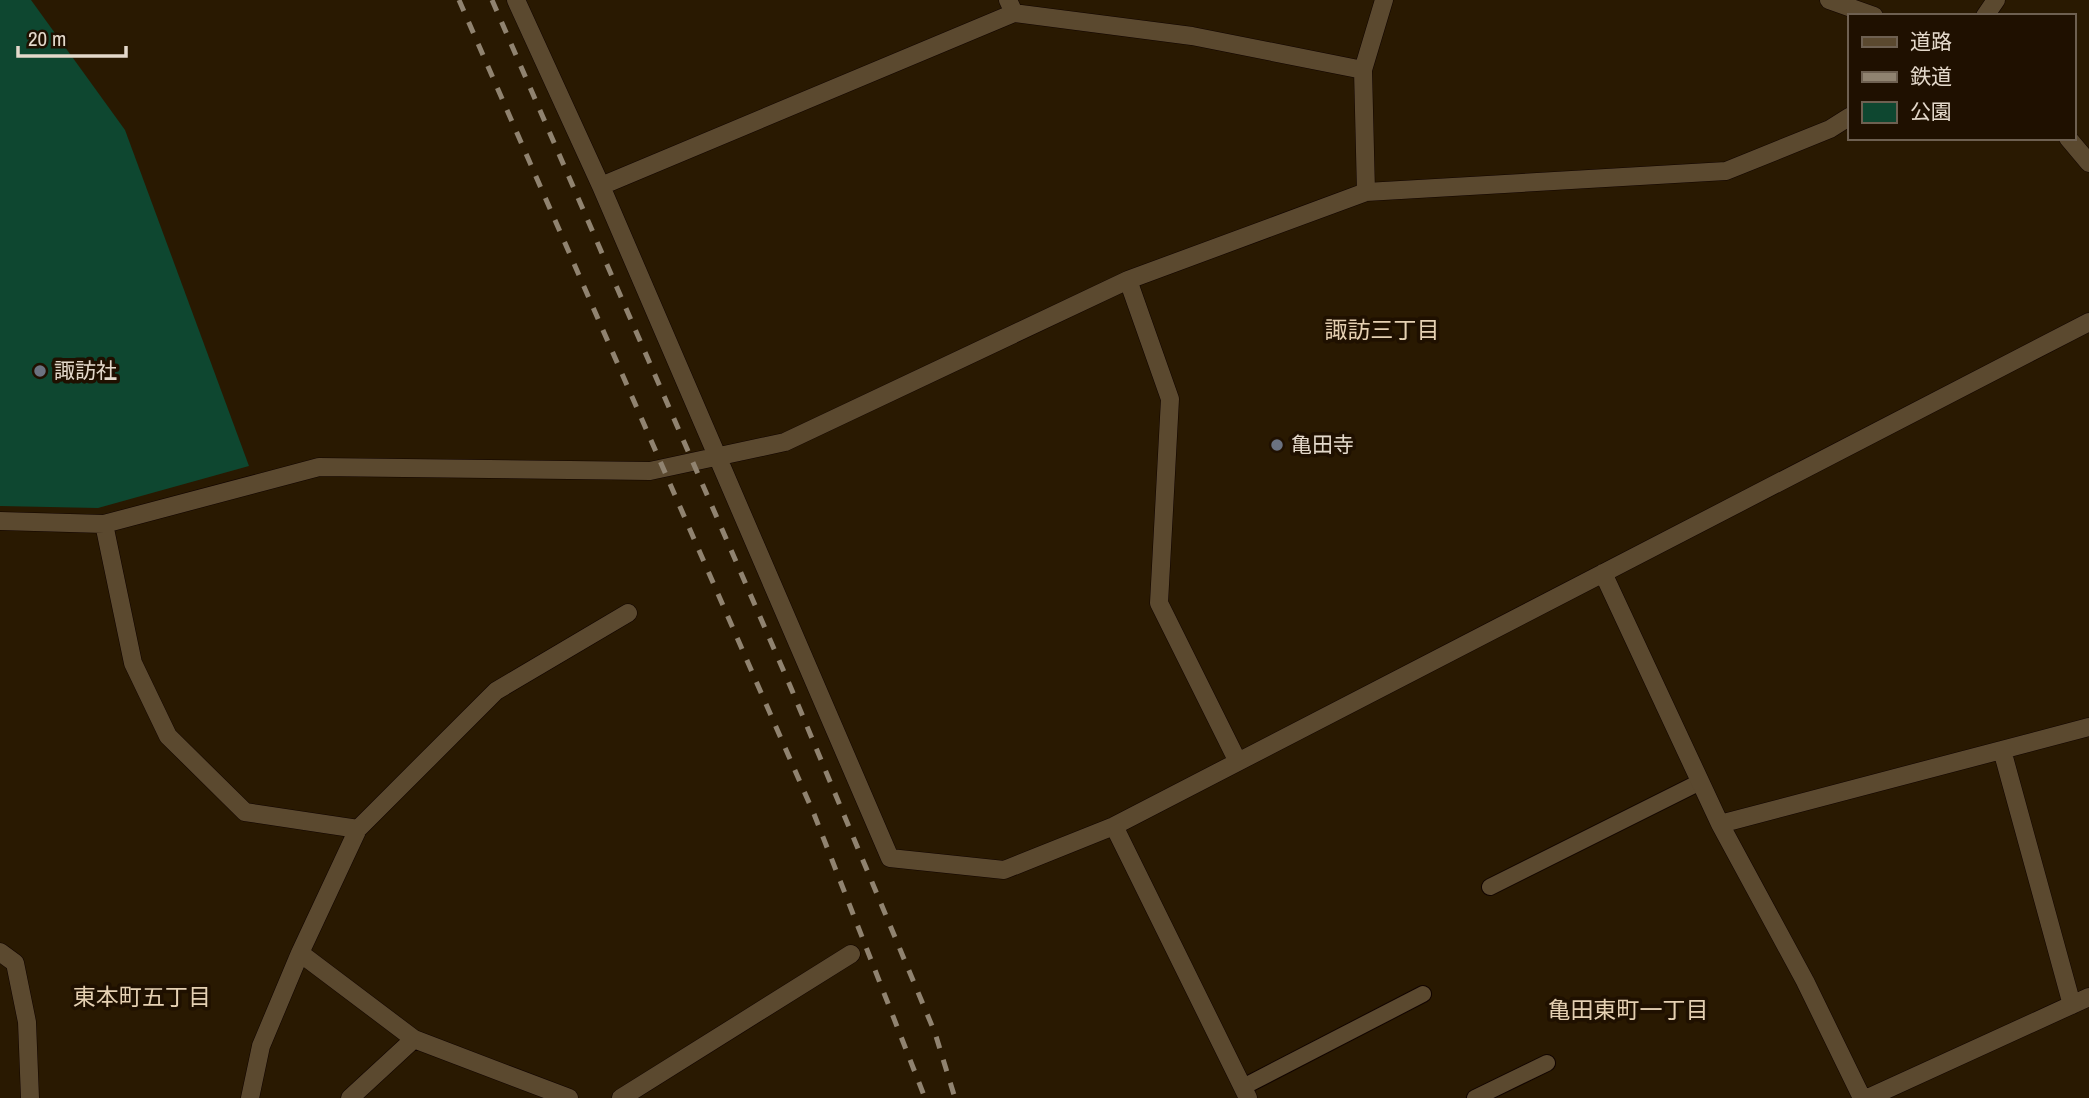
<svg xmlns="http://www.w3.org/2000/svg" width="2089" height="1098" font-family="'Archivo Narrow','Noto Sans JP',sans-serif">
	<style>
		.green { fill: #0e4730 }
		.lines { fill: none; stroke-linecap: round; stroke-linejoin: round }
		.lane-casing { stroke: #110400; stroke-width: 18 }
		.street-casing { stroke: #110400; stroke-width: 19 }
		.lane { stroke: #5b492f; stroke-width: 16 }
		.street { stroke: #5b492f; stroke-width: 18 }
		.rail { stroke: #908370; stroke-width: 5; stroke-dasharray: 12 12; stroke-linecap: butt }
		.worship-dot { fill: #6b7280; stroke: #1f1000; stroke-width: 2.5 }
		.labels { text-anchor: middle; stroke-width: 7; stroke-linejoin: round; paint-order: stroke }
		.poi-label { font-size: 21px; fill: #e4d9cb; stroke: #1f1000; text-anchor: start }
		.neighbourhood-label { font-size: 23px; fill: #e5d0b2; stroke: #1f1000 }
	</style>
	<rect width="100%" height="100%" fill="#291901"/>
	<!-- green -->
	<path class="green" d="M0 0H31L125 130 249 466 98 508 0 506Z"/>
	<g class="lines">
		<defs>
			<path id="lane" d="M1490 887 1700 782
				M1243 1087 1423 994
				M1475 1098 1547 1063"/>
			<path id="street" d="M516 0 601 186 890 858 1004 870 1114 826 2089 322
				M1008 0 1014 13 1192 36 1363 70
				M1829 0 1874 16
				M1985 16 1996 0
				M2068 138 2089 163
				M601 186 1014 13
				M1366 192 1363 70 1384 0
				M1128 280 1170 399 1159 603 1238 762
				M0 521 104 524 319 467 650 471 785 442 1128 280 1366 192 1726 171 1830 129 1849 117
				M104 524 133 663 168 736 245 812 358 829
				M1603 573 1720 824 1805 981 1862 1098
				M2002 750 2072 1005
				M1720 824 2089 727
				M1114 826 1248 1098
				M0 952 15 963 27 1022 30 1098
				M300 953 414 1039 569 1098
				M250 1098 261 1046 300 953 358 829 496 691 628 613
				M350 1098 414 1039
				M621 1098 851 954
				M1868 1098 2089 997"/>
		</defs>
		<!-- lane casing -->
		<use href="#lane" class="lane-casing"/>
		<!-- street casing -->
		<use href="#street" class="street-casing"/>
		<!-- lane -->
		<use href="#lane" class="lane"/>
		<!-- street -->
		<use href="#street" class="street"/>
		<!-- rail -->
		<path class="rail" d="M459 0 814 814 925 1098
			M492 0 791 688 935 1033 955 1098"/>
	</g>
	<!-- markers -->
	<g class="worship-dot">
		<circle cx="40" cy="371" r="7"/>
		<circle cx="1277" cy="445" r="7"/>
	</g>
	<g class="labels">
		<!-- poi labels -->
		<g class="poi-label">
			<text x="54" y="378">諏訪社</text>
			<text x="1291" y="452">亀田寺</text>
		</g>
		<!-- neighbourhood labels -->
		<g class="neighbourhood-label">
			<text x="1382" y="338">諏訪三丁目</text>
			<text x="142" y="1005">東本町五丁目</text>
			<text x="1628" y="1018">亀田東町一丁目</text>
		</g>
	</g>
	<!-- legend -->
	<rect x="1848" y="14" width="228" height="126" fill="#1f1000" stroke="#6e6051" stroke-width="2"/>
	<rect x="1862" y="37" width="35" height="10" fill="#5b492f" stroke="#6e6051" stroke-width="2"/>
	<text x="1910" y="49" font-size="21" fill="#e4d9cb">道路</text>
	<rect x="1862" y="72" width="35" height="10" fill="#908370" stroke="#6e6051" stroke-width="2"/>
	<text x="1910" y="84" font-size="21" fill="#e4d9cb">鉄道</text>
	<rect x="1862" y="102" width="35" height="21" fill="#0e4730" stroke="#6e6051" stroke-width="2"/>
	<text x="1910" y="119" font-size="21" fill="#e4d9cb">公園</text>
	<!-- scale -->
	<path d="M18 46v10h108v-10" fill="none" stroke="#e4d9cb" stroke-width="3.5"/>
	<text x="28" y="46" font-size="21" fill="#e4d9cb" stroke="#1f1000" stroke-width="5" paint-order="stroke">20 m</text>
</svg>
